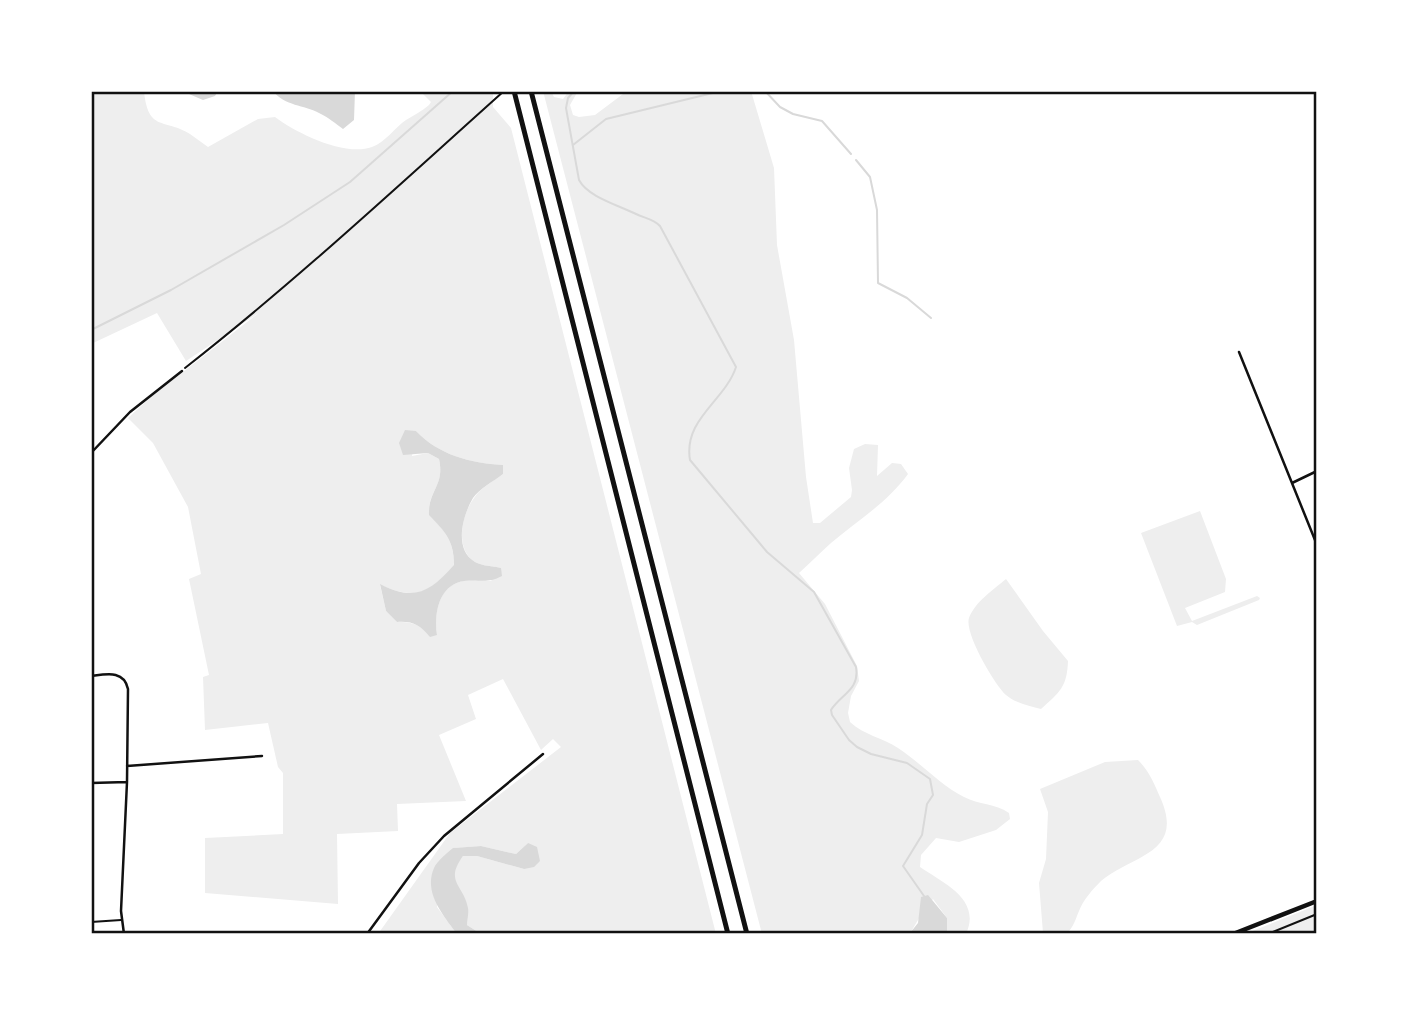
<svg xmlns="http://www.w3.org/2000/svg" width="1408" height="1025" font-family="Figtree,sans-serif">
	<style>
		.green { fill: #eee; fill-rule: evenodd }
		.water { fill: #d9d9d9 }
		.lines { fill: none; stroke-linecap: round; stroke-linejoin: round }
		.stream { stroke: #d9d9d9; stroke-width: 2 }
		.path { stroke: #111; stroke-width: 2 }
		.service { stroke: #111; stroke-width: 2 }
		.minor { stroke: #111; stroke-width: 2.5 }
		.primary { stroke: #111; stroke-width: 4.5 }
		.motorway { stroke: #111; stroke-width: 5 }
		.neatline { fill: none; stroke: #111; stroke-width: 2.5 }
	</style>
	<rect width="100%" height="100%" fill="#fff"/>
	<!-- green -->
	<path class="green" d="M91 91H144C148 132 164 118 190 134 196 138 202 143 208 147L258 119 275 117C296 133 345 157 372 147 386 142 394 128 406 120 414 115 422 111 429 105L431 102 420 91H493V107L511 128 716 934H481L467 925 459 892 454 878 456 865 463 856H477L524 869 528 843 516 854 481 846 453 848 437 907 457 934H378L450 833 561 747 553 739 541 750 503 679 468 695 476 719 439 735 466 801 397 804 398 831 337 834 338 904 205 893V838L283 834V773L278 767 268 723 205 730 203 677 209 675 189 579 201 574 188 507 153 443 128 418 151 397 260 312 186 361 157 313 91 344ZM416 431C439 455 470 463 503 465V474C494 481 480 488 474 498 462 514 454 549 475 562 482 566 493 566 501 568L491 581C482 581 472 579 463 581 438 586 434 614 437 635 423 627 413 621 397 622L386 611 380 585C418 600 426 595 454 566 454 540 445 532 429 514 428 490 445 486 439 459L428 453 412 456Z
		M543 91H551L554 97 563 99 569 91H578L570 105 573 115 579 117 595 115 627 91H751L774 168 777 245 794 340 806 477 813 523H820L851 497 852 490 849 468 854 449 865 444 878 445 877 476 892 463 901 464 908 474C887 503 858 520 831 543 820 553 810 563 799 573L825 604 857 666 859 681 851 696 848 713 850 722C864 735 883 738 898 748 921 763 940 785 964 797 979 805 995 803 1009 813L1010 819 996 830 959 842 936 838 921 855 920 867C943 883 982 899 966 934H947V918L933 899C923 911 917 921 910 934H799L797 931 762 934Z
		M1200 511 1226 579 1225 592 1185 608 1192 621 1257 596 1260 598 1259 600 1197 625 1192 622 1177 626 1141 533Z
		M1006 579 1043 631 1068 661C1067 687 1060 692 1041 709 1030 706 1015 703 1006 695 995 685 964 633 969 618 975 602 993 590 1006 579Z
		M1138 760C1149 771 1154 783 1160 797 1186 854 1132 855 1101 881 1093 889 1083 900 1079 911 1075 920 1074 927 1066 934H1045L1043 933 1039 883 1046 859 1048 812 1040 789 1105 762Z
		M1317 905V934H1245Z"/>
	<!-- water -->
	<path class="water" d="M182 91H218L215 96 203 100Z
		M273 91H355L354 120 343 129C336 124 328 117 319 113 304 105 285 106 273 91Z
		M405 430 416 431C439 455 470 463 503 465V474C494 481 479 489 473 498 463 515 453 549 475 562 482 566 493 566 501 568L502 576C487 584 480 579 464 581 438 585 434 615 437 635L430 637C420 625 413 621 397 622L386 611 380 584C414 602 430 592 454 565 454 540 445 532 429 515 428 490 445 486 439 459L428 453 403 455 399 443Z
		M528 843 537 847 540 861 534 867 524 869 477 856H463C444 882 464 885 468 908 469 913 467 920 467 925L481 934H457C444 916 423 893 434 868 437 861 447 853 453 848L481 846 516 854Z
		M928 895 947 918V934H904L910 933 918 923 921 897Z"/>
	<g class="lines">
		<!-- stream -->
		<path class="stream" d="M574 91 568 98 566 108 579 180C588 197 618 205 636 214 644 218 654 219 660 226L736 367C725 401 683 419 690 460L767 552 814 592 856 667C860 690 841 694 831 710L832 715 849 740 857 747 871 754 907 763 930 779 933 795 927 804 922 835 903 866 924 896
			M765 91 780 107 793 114 822 121 851 154
			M573 145 606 119 721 91
			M856 160 870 177 877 210 878 283 907 298 931 318
			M91 330 171 290 284 225 350 182 453 91"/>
		<!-- path -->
		<path class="path" d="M185 368C296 281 399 185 504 91
			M1268 934 1317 914"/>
		<!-- service -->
		<path class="service" d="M91 922 121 920"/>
		<!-- minor -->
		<path class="minor" d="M1239 352 1317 545
			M91 453 130 412 182 371
			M1292 483 1317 471
			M91 676C107 674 124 670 128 689L127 782 121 911 124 934
			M127 766 262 756
			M91 783 127 782
			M367 934 419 863 444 836 543 754"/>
		<!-- primary -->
		<path class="primary" d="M1233 934 1317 901"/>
		<!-- motorway -->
		<path class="motorway" d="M514 91 728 934
			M531 91 747 934"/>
	</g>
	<!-- border -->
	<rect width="1408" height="1025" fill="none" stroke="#ffffff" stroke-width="186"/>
	<rect x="93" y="93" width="1222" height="839" class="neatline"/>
</svg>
